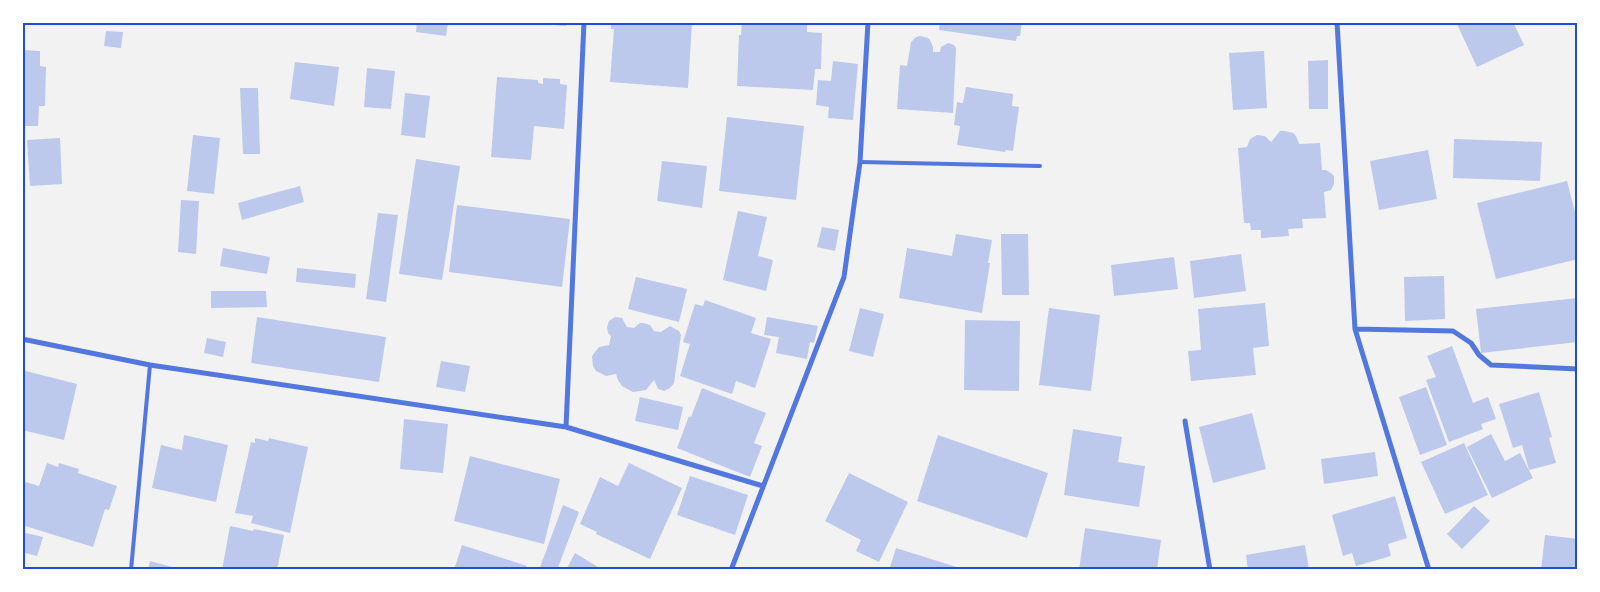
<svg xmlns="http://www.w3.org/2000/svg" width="1600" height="592" font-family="Barlow,sans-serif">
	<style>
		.building { fill: #bdc9ec }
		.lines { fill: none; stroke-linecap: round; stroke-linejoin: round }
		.service { stroke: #5277de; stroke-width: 4 }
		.minor { stroke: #5277de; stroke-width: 5 }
		.neatline { fill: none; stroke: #1d4ed8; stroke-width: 2 }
	</style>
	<rect width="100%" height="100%" fill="#f2f2f2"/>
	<!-- building -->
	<path class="building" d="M417 22H448L446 36 416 32Z
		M542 22H567L566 26 542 24Z
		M611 22 692 23 688 88 610 82 614 29H611Z
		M742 22H807V32L822 33 821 69H815L813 90 737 86 739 35H741Z
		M940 22H1022L1020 36H1017L1016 41 939 30Z
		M1456 22H1513L1524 45 1477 67Z
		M106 31 123 32 121 48 104 46Z
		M920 36 928 38 930 40 933 47V52H940L941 47 948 43 954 45 956 48 953 113 897 109 900 65 907 66 911 42 916 37Z
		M22 50 40 51V66L46 67 45 106H39L38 126H22Z
		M1264 51 1267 108 1233 110 1229 53Z
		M1328 60V109H1309L1308 61Z
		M833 61 858 64 853 120 828 118 829 107 816 105 818 80 831 81Z
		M295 62 339 67 334 106 290 99Z
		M367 68 395 71 391 109 364 107Z
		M497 77 538 80V83L543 84V78L560 79V84L567 85 564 129 534 126 531 160 491 157Z
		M966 87 1013 94 1012 106 1019 107 1013 151 1006 150 1005 152 957 145 960 126 954 125 957 102 963 103Z
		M240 88H258L260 154H243Z
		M405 93 430 96 425 138 401 135Z
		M727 117 804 126 796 200 719 191Z
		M1280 131H1285L1293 133 1296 136 1299 144 1320 143 1322 170H1326L1332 174 1334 176V184L1331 190 1324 192 1326 218 1302 219 1303 228 1288 229 1289 236 1261 238V230H1251L1250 223H1244L1238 148 1247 147 1250 139 1257 135 1265 136 1271 142 1272 141Z
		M193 135 220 138 214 194 187 191Z
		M60 138 62 184 30 186 27 140Z
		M1454 139 1542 142 1540 181 1453 178Z
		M1428 150 1437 199 1379 210 1370 161Z
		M416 159 460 166 442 280 399 274Z
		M662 161 707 166 702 208 657 201Z
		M1567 181 1578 224V259L1496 279 1477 203Z
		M300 186 304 202 242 220 238 203Z
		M181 200 199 201 196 254 178 252Z
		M457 205 570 219 562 287 449 272Z
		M738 211 767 217 758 256 773 260 766 291 723 280Z
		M378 213 398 215 386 302 366 299Z
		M822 227 839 230 835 251 817 247Z
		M956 234 992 240 988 263H990L982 313 899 298 907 248 952 256Z
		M1001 234H1028L1029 295H1002Z
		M223 248 270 257 267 274 220 266Z
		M1241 254 1246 291 1194 298 1190 261Z
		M1174 257 1178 289 1114 296 1111 265Z
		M297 268 356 274 355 288 296 282Z
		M1444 276 1445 319 1405 321 1404 277Z
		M636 277 687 289 679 322 628 309Z
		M211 291H266L267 307 211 308Z
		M1578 298V342L1481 353 1476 309Z
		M705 300 756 318 751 333 771 339 755 388 736 381 732 394 680 376 690 344 683 342 695 304 703 306Z
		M1265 303 1269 346 1253 348 1256 375 1191 381 1188 351 1201 350 1198 309Z
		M860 308 884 314 873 357 849 351Z
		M1049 308 1100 315 1091 391 1039 385Z
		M257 317 386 337 379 382 251 363Z
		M615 317 622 318 627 327 634 328 640 323H643L650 325 654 331 661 332 670 326 679 331 681 335 674 383 670 388 664 391 658 389 654 380 646 390 633 392 622 386 618 380 616 374 606 376 596 371 593 366 592 356 599 347 609 345 611 336 608 333 607 327 609 321Z
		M767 317 818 326 814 343 810 342 807 359 776 353 779 337 764 335Z
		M965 320 1020 321 1019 391 964 390Z
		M207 338 226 342 223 357 204 353Z
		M1452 346 1473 403 1488 397 1496 419 1481 424 1483 429 1449 442 1426 380 1436 377 1427 356Z
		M441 361 470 366 465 392 436 387Z
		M22 370 77 384 64 440 22 430Z
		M1426 387 1447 445 1420 455 1399 397Z
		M702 388 766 413 754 443 762 446 750 477 677 448 689 416 691 417Z
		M1539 392 1552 437 1549 438 1556 463 1529 470 1522 445 1513 448 1499 404Z
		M640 397 683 407 678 430 635 421Z
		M1252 413 1266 469 1213 483 1199 427Z
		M404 419 448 424 443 473 400 469Z
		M1073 429 1122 437 1118 462 1145 466 1139 507 1064 495Z
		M1491 434 1505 461 1520 453 1533 478 1492 498 1467 447Z
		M184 435 228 445 216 502 152 488 161 445 182 450Z
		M938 435 1048 473 1027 538 917 501Z
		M255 438 268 441 269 438 308 447 290 533 251 523 253 516 235 513 251 442 255 443Z
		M1464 443 1488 495 1445 514 1421 462Z
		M1375 452 1378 476 1324 484 1321 459Z
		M470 456 560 479 544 544 454 521Z
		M47 463 58 467 59 463 79 469 78 473 117 486 109 510 105 509 93 547 22 525V481L39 486Z
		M629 463 682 488 650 559 596 534 597 532 580 524 600 477 618 486Z
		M849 473 908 502 879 562 856 551 861 540 825 521Z
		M690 476 748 495 735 535 677 515Z
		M1395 496 1407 538 1388 544 1391 556 1356 566 1352 553 1343 556 1332 515Z
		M563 505 579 512 557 570H539Z
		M1474 506 1490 521 1462 549 1447 534Z
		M230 526 253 531 254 529 284 535 277 570H222Z
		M1085 528 1161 540 1157 570H1079Z
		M22 532 43 537 37 556 22 552Z
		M1545 535 1578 539V570H1541Z
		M462 545 527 566 526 570H454Z
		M1305 545 1309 570H1248L1246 555Z
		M896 548 963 569V570H889Z
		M575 553 603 570H566Z
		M150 561 179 569 178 570H148Z"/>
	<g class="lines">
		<!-- service -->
		<path class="service" d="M860 162 1040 166
			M131 570 150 365"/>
		<!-- minor -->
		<path class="minor" d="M1337 22 1355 329 1429 570
			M1355 329 1453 331 1471 343 1479 355 1491 365 1578 369
			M22 339 150 365 566 427 763 486
			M1185 421 1210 570
			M566 427 584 22
			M731 570 844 277 860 162 868 22"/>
	</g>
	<!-- border -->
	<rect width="1600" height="592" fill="none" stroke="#ffffff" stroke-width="48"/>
	<rect x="24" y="24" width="1552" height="544" class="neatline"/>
</svg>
